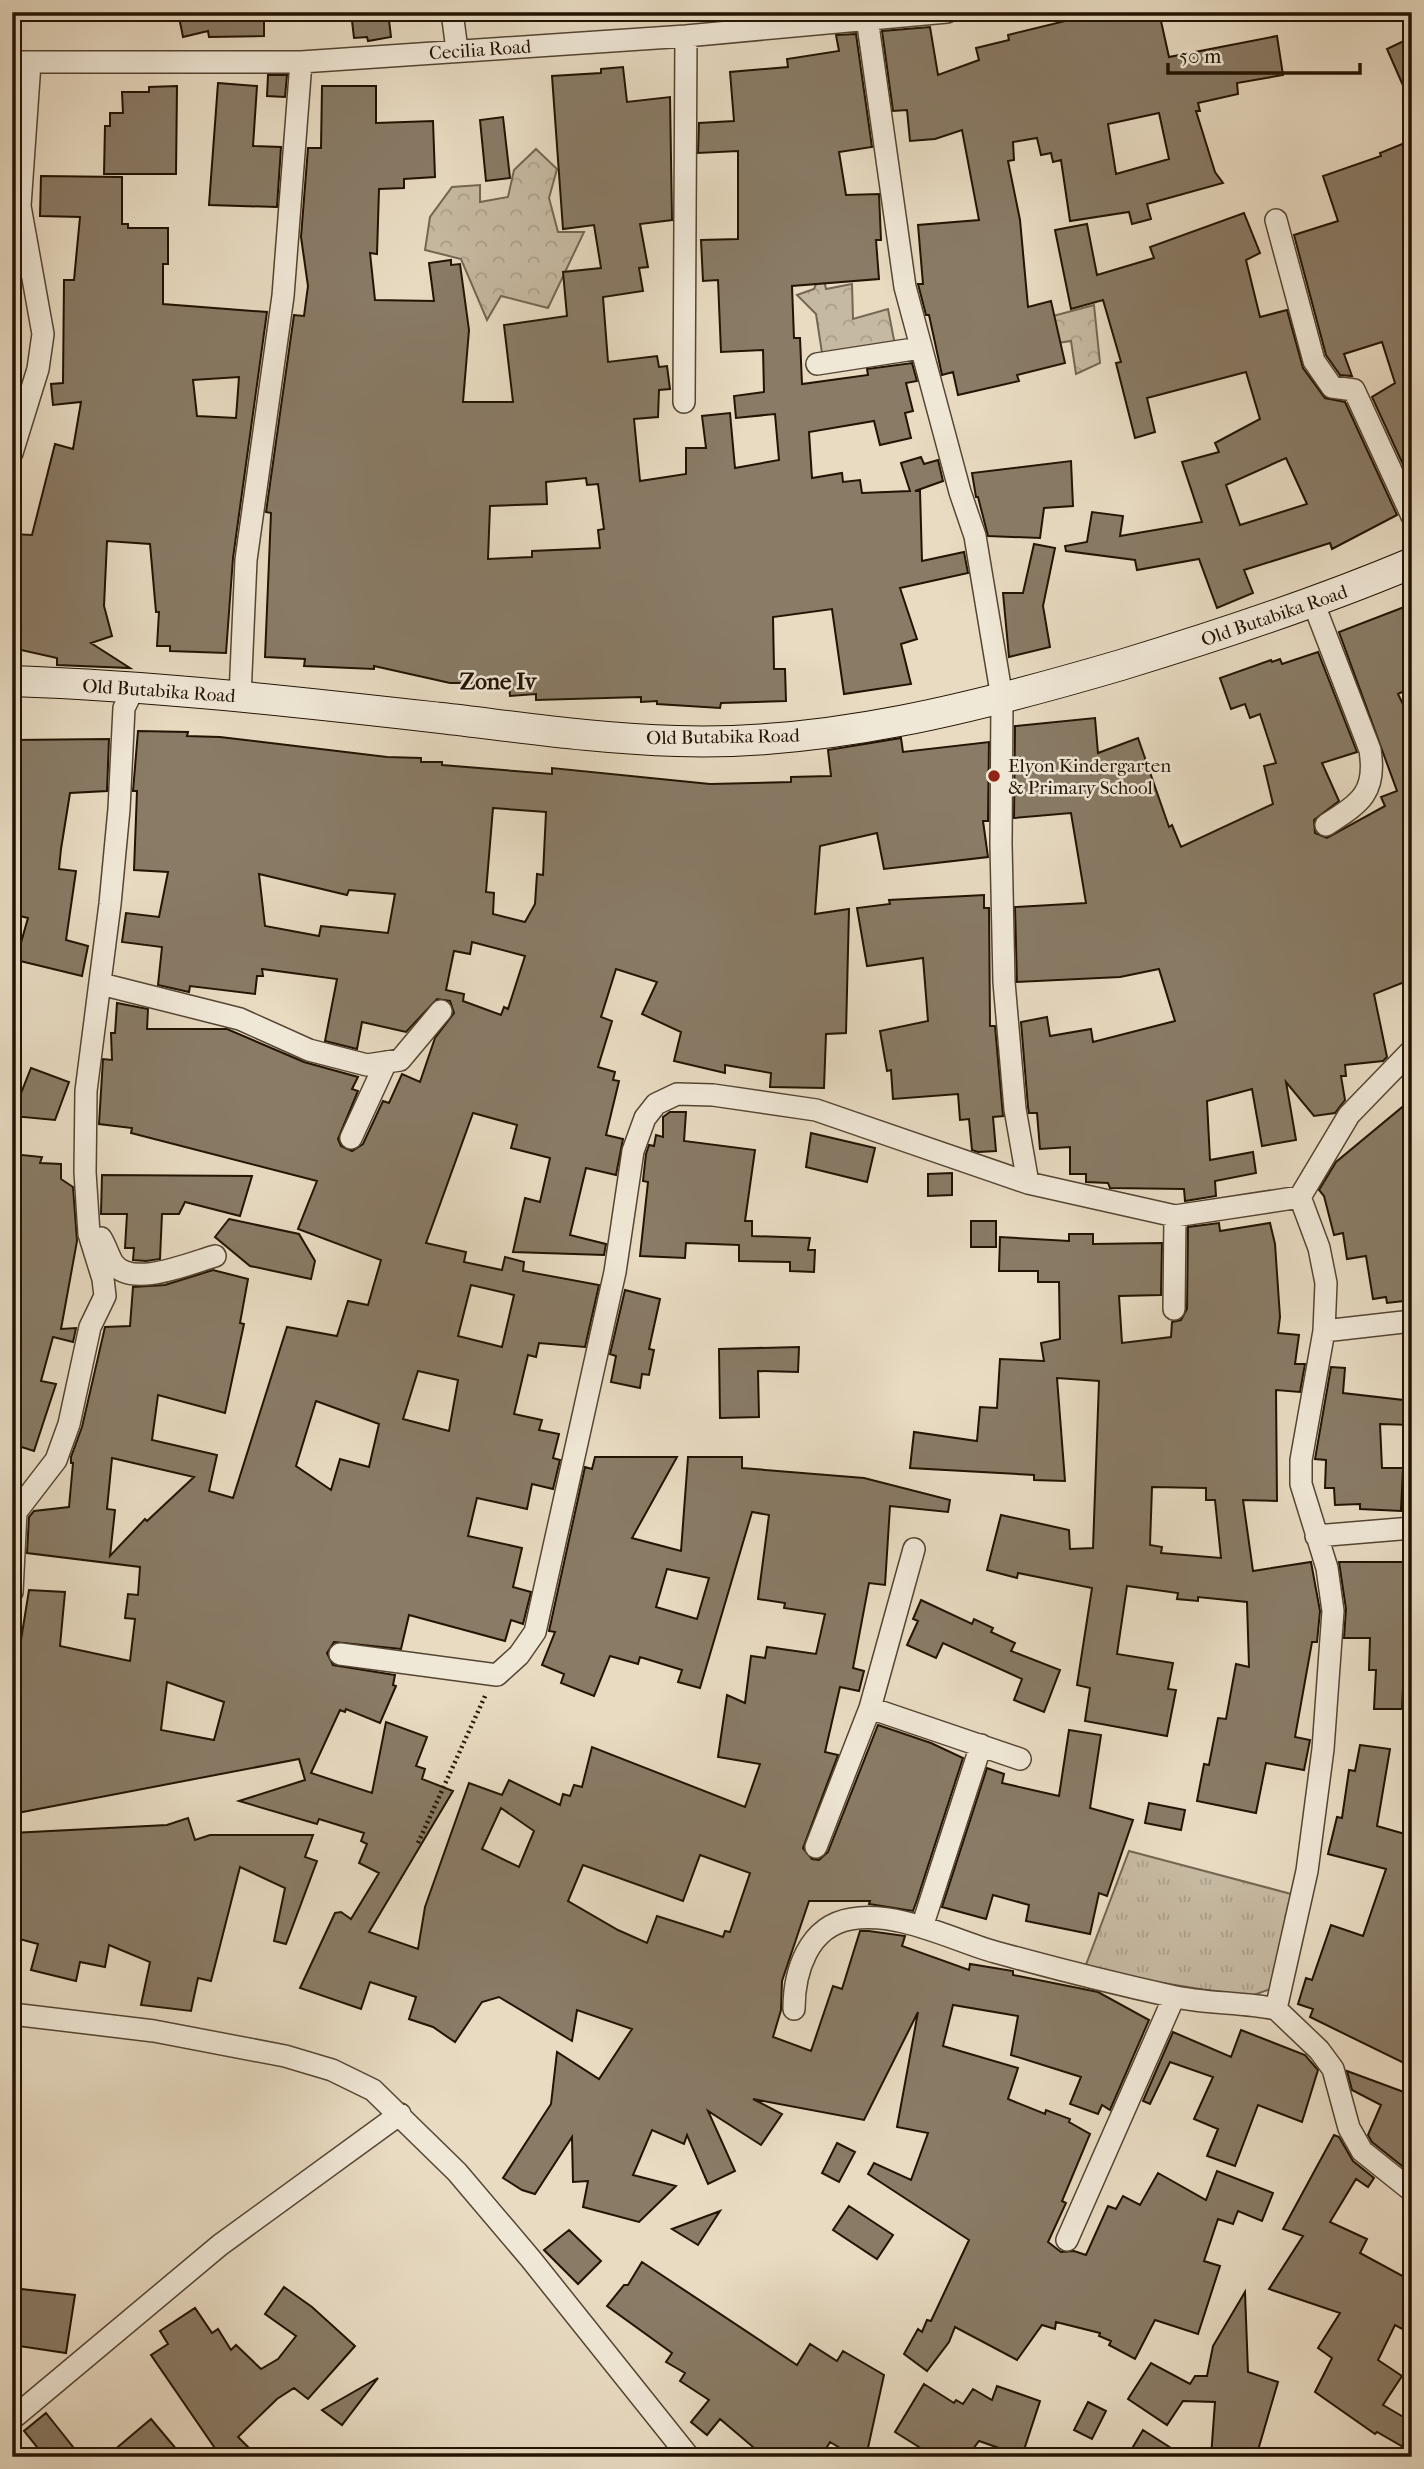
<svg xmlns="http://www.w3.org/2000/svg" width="1424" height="2469" font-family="'IM FELL French Canon',serif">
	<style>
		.grass { fill: url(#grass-tufts); stroke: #746652; stroke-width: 2 }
		.forest { fill: url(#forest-crowns); stroke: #746652; stroke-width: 2 }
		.building { fill: #897b66; stroke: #221302; stroke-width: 2; fill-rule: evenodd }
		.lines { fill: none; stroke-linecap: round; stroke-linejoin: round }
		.minor-casing { stroke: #544532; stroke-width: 24 }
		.secondary-casing { stroke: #221302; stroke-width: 32 }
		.path { stroke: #221302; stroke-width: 4.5; stroke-dasharray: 2 3.5; stroke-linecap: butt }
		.minor { stroke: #f0e8d7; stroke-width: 21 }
		.secondary { stroke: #f0e8d7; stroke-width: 30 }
		.poi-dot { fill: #8f2418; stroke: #f0e8d7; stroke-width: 2.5 }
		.labels { text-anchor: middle; stroke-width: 5; stroke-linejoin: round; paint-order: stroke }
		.street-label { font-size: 19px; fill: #221302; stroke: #f0e8d7 }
		.poi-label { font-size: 19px; fill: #221302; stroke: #f0e8d7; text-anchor: start }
		.quarter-label { font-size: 23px; font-weight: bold; fill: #221302; stroke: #f0e8d7 }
	</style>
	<defs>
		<pattern id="grass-tufts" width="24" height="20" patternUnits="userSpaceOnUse" patternTransform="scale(1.75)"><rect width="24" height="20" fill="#c6b9a1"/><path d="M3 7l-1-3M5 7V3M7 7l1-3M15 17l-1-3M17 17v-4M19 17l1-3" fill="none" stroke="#aa9e89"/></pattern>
		<pattern id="forest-crowns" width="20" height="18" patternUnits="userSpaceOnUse" patternTransform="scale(1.75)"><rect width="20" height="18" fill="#c6b9a1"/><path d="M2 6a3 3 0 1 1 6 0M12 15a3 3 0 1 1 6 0" fill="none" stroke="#aa9e89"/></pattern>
	</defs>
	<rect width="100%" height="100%" fill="#e8dbc2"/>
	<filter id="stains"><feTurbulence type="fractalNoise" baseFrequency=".00286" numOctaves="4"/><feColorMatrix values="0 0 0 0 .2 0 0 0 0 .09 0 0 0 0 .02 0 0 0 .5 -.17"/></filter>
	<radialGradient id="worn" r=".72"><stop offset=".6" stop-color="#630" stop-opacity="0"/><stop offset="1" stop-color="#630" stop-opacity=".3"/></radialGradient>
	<!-- grass -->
	<path class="grass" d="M1129 1851 1295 1895 1279 1986 1248 1997 1084 1970Z"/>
	<!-- forest -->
	<path class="forest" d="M536 149 557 169 549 198 558 232H584L548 308 501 296 487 320 461 259 425 250 430 217 452 187 480 185V202L508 197 514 170Z
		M822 270 826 289 852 284 853 319 888 309 895 345 822 353 816 314 797 295 814 289Z
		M1094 305 1100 363 1076 374 1071 341 1057 343 1053 316Z"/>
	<!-- building -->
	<path class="building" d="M178 12H264V36L209 37 208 31 183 37Z
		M351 12H388L391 37 368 41 367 37 354 38Z
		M1102 12H1114L1115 17 1159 12 1169 57 1277 36 1283 75 1237 83 1238 94 1198 103 1200 111H1196L1215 172 1223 183 1147 204 1151 219 1132 224 1129 212 1070 221 1061 160 1053 162 1051 153 1041 155 1037 138 1013 142 1014 160 1008 161 1020 220 1028 307 1051 301 1065 363 1017 375 1019 381 958 395 953 372 942 375 929 315H926L918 284H923L918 225 979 220 962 130 935 139 910 141 907 110 893 111 882 31 930 27 938 75 979 60 976 48 1009 40 1008 35ZM1159 113 1169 159 1116 174 1108 124Z
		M856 34 872 147 839 152 846 195 879 194 881 240H876L879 279 792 286 794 338H800L802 384 868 375 867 369 912 363 917 381 906 383 913 411 905 413 911 438 880 445 874 421 809 432 812 478 842 473 843 482 860 480 862 493 910 491 901 463 921 457 924 464 938 460 943 481 915 491H920L922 561 964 552 968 573 900 588 917 639 901 644 911 684 844 694 832 609 773 617 774 669H785L786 701 721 703 720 708 657 704V701L641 702V697L536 700V694L510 696 509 683H450L374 666V669L304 666 305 659 265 657 271 513 266 512 294 315 304 316 308 286 301 237 308 148H321L322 86H376V123L433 121 435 177 404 179V188L379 189 377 254 370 253 375 300 434 301 429 263 451 260V265L460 264 469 330 463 402H513L504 325 567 316 563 272 601 268 594 225 563 229 552 76 601 73V69L623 67 627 102 670 97 672 220 640 224 648 267 639 268 643 291 603 297 608 362 657 356 659 367 667 366 670 389 659 390 658 417 634 419 640 481 686 474V448H706L702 416 730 413 735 468 779 460 775 414 736 418 734 396 764 392 763 350 721 352 718 280 703 281 701 240 738 239V151L698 153 699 123 734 121 730 72 788 67 787 59 839 51 836 35ZM586 478 587 485 598 484 604 529 598 530 600 548 532 551V557L488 559 490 506 547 504 546 482Z
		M1412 37V106L1387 49Z
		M268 75H287L285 97 267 96Z
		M218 83 257 86 253 146 281 147 277 207 209 205Z
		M177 86 176 174H104L105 126H110V113H123L122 92H149V87Z
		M503 117 510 178 486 181 480 120Z
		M1412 140V484L1372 397 1395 383 1382 342 1344 354 1352 376 1340 375 1326 355 1294 235 1338 221 1323 176 1381 156 1380 153Z
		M41 176 122 177V224H128V228H168V264H163V304L267 312 233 558 226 653 170 651V646H157L159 612H156L150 544 107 541 104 606 112 636 91 643 130 668 57 665V658L12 648V534L32 535 55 444 73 449 81 402 53 405 51 384 63 383 64 280H74L80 217 40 216ZM239 377 236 418 197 416 193 380Z
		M1244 213 1260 253 1246 260 1260 317 1287 310 1303 368 1325 398 1345 402 1397 515 1332 549 1330 543 1244 570 1253 593 1217 608 1199 559 1137 570 1135 560 1066 551 1065 546 1087 542 1092 512 1123 516 1120 536 1202 522 1182 462 1219 452 1215 443 1260 419 1246 372 1147 398 1155 432 1135 438 1116 363 1121 362 1103 300 1071 309 1055 230 1087 224 1097 275 1154 258 1150 247ZM1286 458 1307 504 1240 525 1226 485Z
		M1071 461 1073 506 1044 508 1040 538 988 536 978 497H976L972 473Z
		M1034 544 1055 548 1043 606 1050 647 1009 657 1003 593H1023Z
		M1412 604V651L1404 654 1412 673V687L1398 694 1412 723V979L1374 994 1387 1057 1383 1061 1345 1065 1346 1076H1341L1345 1100 1335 1113 1314 1116 1286 1082 1296 1140 1262 1146 1252 1089 1207 1101 1210 1160 1253 1152 1256 1173 1215 1181 1216 1196 1185 1201 1184 1189 1110 1188 1108 1183 1086 1182V1174H1070V1147L1040 1149 1037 1113H1029L1028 1107 1021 1022 1047 1017 1050 1036 1091 1029 1093 1042 1175 1021 1159 969 1120 977 1017 982 1015 907 1086 903 1071 813 1014 818 1015 726 1095 718 1098 753 1138 738 1169 827 1172 825 1181 847 1273 804 1264 766 1276 763 1260 714 1250 718 1245 704 1231 709 1220 678 1271 660 1272 662 1280 659 1282 664 1318 652 1357 752 1322 763 1339 801 1314 820 1315 833 1327 838 1385 806 1381 797 1397 791 1339 632Z
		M138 731 188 732 187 736 220 737 387 757 421 758V762H442V765L552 774V768L710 784 791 782V777L831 776 828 750 901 738 903 752 989 742 988 821H983L988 857 884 869 877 833 820 846 815 914 849 909 846 1033 826 1034 824 1088 770 1087 771 1073 725 1065V1073L674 1061 681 1032 642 1014 657 982 616 969 601 1017 612 1021 598 1067 615 1072 613 1080 619 1081 606 1135 623 1139 616 1175 586 1168 570 1235 606 1244 604 1255 513 1252 525 1198 540 1202 550 1158 511 1148 517 1125 473 1113 426 1243 466 1252 464 1262 502 1270 505 1257 524 1262 523 1271 599 1285 585 1347 539 1343 536 1357 528 1355 514 1414 542 1420 539 1430 559 1434 553 1458 560 1460 553 1489 532 1484 527 1509 477 1498 468 1536 522 1548 513 1587 531 1592 523 1624 511 1620 505 1641 409 1615 401 1649 334 1642 327 1653 333 1665 395 1675 393 1685 396 1686 380 1723 346 1709 345 1712 340 1710 311 1773 372 1793 386 1722 427 1737 416 1766 425 1769 422 1779 453 1791 369 1932 418 1949 425 1907 469 1783 502 1795 509 1780 560 1805 563 1794 570 1796 574 1785 582 1787 592 1747 745 1807 760 1764 718 1757 727 1695 745 1703 751 1656 765 1658 767 1647 816 1654 825 1614 784 1608 785 1603 758 1599 769 1515 752 1512 700 1688 678 1682 682 1670 640 1657 638 1664 610 1656 594 1696 561 1683 564 1674 542 1665 555 1632 549 1631 585 1467 592 1469 595 1457H677L632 1538 681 1551 688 1457H742V1468L864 1478 950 1500 948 1512 890 1506 885 1585 869 1583 853 1668 864 1671 859 1691 840 1687 825 1752 838 1755 803 1848 812 1859 819 1860 828 1852 878 1725 931 1743 963 1758 917 1900 913 1911 869 1904 870 1901H809L782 1981 781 2010 773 2037 811 2051 833 1986 842 1989 860 1931H869L905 1936 902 1946 969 1970 970 1964 1013 1971V1975L1098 1992 1149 2020 1110 2110 1102 2105 1098 2114 1070 2104 1081 2077 1011 2055 1018 2016 953 2005 943 2046 1018 2068 1008 2099 1045 2114 1046 2110 1070 2119 1069 2122 1090 2134 1062 2201 1066 2203 1048 2242 1061 2252 1074 2251 1086 2255 1108 2206 1116 2209 1123 2196 1140 2205 1158 2173 1206 2200 1217 2171 1273 2193 1262 2221 1238 2211 1233 2224 1218 2219 1204 2261 1220 2266 1198 2334 1155 2320 1135 2359 1109 2345 1111 2341 1099 2336 1100 2333 1056 2322 1055 2329 1042 2325 1017 2360 955 2327 949 2342 927 2371 904 2354 918 2329 922 2332 927 2320 931 2321 969 2240 868 2174 874 2163 911 2180 928 2133 897 2127 918 2012 864 2120 753 2099 782 2114 761 2145 708 2111 735 2171 708 2184 687 2135 684 2144 652 2130 633 2175 676 2186 639 2222 583 2207 588 2181 573 2182 572 2137 535 2194 522 2190 503 2178 551 2104 557 2052 599 2079 632 2029 577 2010 572 2041 499 1997 482 2002 455 2042 433 2027 409 2019 416 1997 370 1982 361 2009 300 1988 335 1913 341 1912 351 1919 379 1873 359 1863 367 1844 361 1841 364 1833 319 1819 317 1824 239 1801 305 1780 299 1759 12 1814V1721L17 1702 12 1701V1696L29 1590 65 1592 60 1646 130 1661 135 1619 125 1618 128 1594 138 1595 140 1567 27 1553 29 1517 34 1511 69 1507 73 1463H71V1457L82 1427 105 1327 130 1326 133 1287 165 1285 213 1270 248 1279 240 1323 244 1324 225 1413 158 1395 152 1440 217 1455 209 1491 233 1498 287 1327 337 1336 348 1301 368 1305 381 1260 298 1229 317 1181 131 1133 132 1128 99 1124 103 1059 112 1060 111 1033H115L117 1003 148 1009 147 1029H227L304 1062 358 1077 352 1089 358 1091 338 1139 341 1146 352 1151 363 1144 383 1101 389 1103 402 1074 420 1082 435 1038 454 1013 450 1001 437 999 406 1032 362 1022 357 1049 325 1041 337 979 262 969 263 976H257L255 994 190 986 189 992 158 985 162 947 122 942 126 913 159 917 168 872 134 870 137 791H133ZM493 808 546 812 543 875 537 874 535 904 525 922 493 914 494 893 486 892ZM259 874 347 895 349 890 395 894 388 933 321 926 319 936 265 926ZM472 942 525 956 508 1009 504 1007 501 1015 463 1001 464 994 446 990 454 951 470 954ZM471 1285 514 1295 502 1347 458 1336ZM418 1371 458 1380 449 1431 403 1419ZM316 1401 379 1424 369 1467 340 1459 331 1490 296 1466ZM112 1458 194 1477 147 1521 145 1519 110 1556 115 1510 107 1509ZM667 1569 709 1578 697 1619 656 1607ZM167 1682 224 1702 214 1740 161 1730ZM501 1808 534 1831 519 1867 482 1849ZM700 1855 750 1873 730 1932 725 1931 723 1937 657 1916 647 1943 618 1930 568 1901 583 1865 683 1901Z
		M109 739 107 791 70 793 61 849 59 869 76 871 66 940 88 946 82 976 16 960 28 918 12 914V740Z
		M984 895V908H989L990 1026H995L1003 1116 993 1117 996 1151 978 1152 972 1150 969 1119 960 1120 958 1094 893 1099 891 1070 887 1071 880 1031 928 1021 923 958 867 966 857 908 890 904 889 900Z
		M31 1068 69 1082 55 1120 12 1116Z
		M1412 1099V1300L1387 1303 1386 1297 1373 1299 1366 1256 1347 1259 1343 1233 1334 1235 1324 1196 1319 1190 1336 1162Z
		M670 1112H686L684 1141 755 1150 745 1221H752V1236L810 1238 808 1250H815L814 1272 790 1271V1262L739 1261V1245L686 1243 685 1258 640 1256 648 1182 643 1181 646 1154 649 1145 654 1146 656 1135 663 1137V1117Z
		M811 1133 875 1148 867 1182 806 1167Z
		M12 1154 42 1157 40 1163 61 1164V1179L73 1187 77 1241 61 1329 76 1328 73 1342 53 1337 41 1381 56 1384 34 1451 12 1444Z
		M952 1173V1195L928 1196V1174Z
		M102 1175 252 1176 240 1216 185 1202 179 1214H162L160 1259 146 1261 133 1260 134 1248H125L127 1214H101Z
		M229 1219 299 1234 315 1261 311 1279 250 1266 215 1237Z
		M971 1221H996V1247H971Z
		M1219 1223 1220 1231 1270 1223 1275 1244 1280 1317 1278 1333 1299 1335 1295 1364H1305L1300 1392 1276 1390 1277 1501 1243 1500 1253 1571 1311 1562 1320 1611 1317 1642H1312L1295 1737 1310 1740 1304 1770 1266 1763 1256 1813 1197 1801 1204 1764 1209 1765 1218 1718 1226 1719 1236 1664 1249 1667 1247 1602 1198 1597V1601L1177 1599 1178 1593 1127 1586 1117 1654 1173 1663 1168 1689 1176 1690 1167 1736 1085 1721 1090 1688 1077 1685 1092 1588 1018 1573 1017 1578 987 1570 1001 1515 1069 1530 1070 1549 1093 1548 1099 1381 1057 1378 1065 1481 1034 1480V1475L910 1468 914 1432 977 1441 980 1407 997 1408 1000 1359 1044 1361 1041 1343 1060 1339 1059 1282H1038V1271H999L1000 1237 1069 1241V1234H1093V1244L1162 1243 1161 1295 1119 1296 1122 1343 1171 1337 1172 1322 1181 1320 1187 1309 1188 1227ZM1152 1487 1206 1488V1500H1215L1221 1558 1161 1553 1162 1547 1150 1545Z
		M625 1290 660 1299 649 1349 654 1350 649 1375 642 1374 640 1388 611 1382 616 1356 610 1354Z
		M799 1347 798 1372 758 1371 759 1417 720 1418 719 1349Z
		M1331 1367 1345 1368 1343 1393 1412 1401V1425L1380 1424 1382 1468H1403L1401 1511 1360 1509V1504L1335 1505 1334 1488H1325L1326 1460 1315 1459Z
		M1339 1562H1409L1402 1709H1374L1376 1670H1369L1370 1638H1344L1346 1609Z
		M921 1600 972 1624 974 1619 993 1628 991 1632 1015 1643 1011 1651 1060 1670 1044 1712 1014 1700 1022 1679 943 1643 936 1658 907 1645 918 1621 913 1619Z
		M1069 1730 1101 1735 1090 1808 1133 1820 1107 1896 1099 1893 1090 1934 1026 1921 1029 1905 993 1895 986 1919 942 1907 987 1768 1004 1774 1002 1783 1059 1796Z
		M1360 1745 1390 1749 1377 1826 1412 1836V2067L1310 2017 1313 2009 1298 2004 1306 1978 1312 1980 1331 1925 1363 1936 1386 1869 1328 1854 1337 1817 1342 1818 1349 1770 1355 1771Z
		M1149 1803 1185 1810 1181 1830 1145 1823Z
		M188 1818 195 1840 210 1835H313L305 1857 317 1861 286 1944 274 1941 285 1888 240 1867 211 1981 198 1978 191 2011 141 2005 150 1962 109 1945 105 1967 80 1962 76 1981 31 1970 38 1944 12 1937V1833L167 1825Z
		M1241 2030 1305 2055 1318 2070 1302 2122 1258 2105 1235 2166 1207 2156 1218 2129 1194 2119 1213 2077 1170 2062 1150 2104 1143 2101 1173 2032 1231 2057Z
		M1347 2071 1412 2095V2174L1372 2142 1368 2135 1381 2105 1352 2090Z
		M1334 2135 1339 2137 1353 2161 1374 2178 1368 2187 1356 2179 1330 2222 1367 2239 1360 2253 1412 2281V2334L1395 2325 1378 2360 1402 2376 1383 2405 1412 2422V2452L1377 2432 1375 2434 1315 2392 1332 2358 1318 2348 1340 2313 1269 2289 1303 2236 1283 2229Z
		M837 2143 855 2152 839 2182 822 2173Z
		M849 2206 893 2235 877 2259 833 2230Z
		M720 2211 698 2245 672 2229Z
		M569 2230 601 2261 578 2284 544 2250Z
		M642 2262 797 2365 810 2344 837 2361 843 2351 884 2375 866 2457H855L830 2442 821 2457H771L753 2447 720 2419 707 2435 691 2422 709 2400 680 2381 685 2373 666 2362 672 2353 607 2306 624 2285H628Z
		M284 2287 312 2307 355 2346 308 2399 294 2388 277 2399 238 2437 258 2457H221L151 2355 168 2344 160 2331 195 2308 212 2333 218 2329 231 2350 236 2345 261 2369 278 2359 296 2336 265 2314Z
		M12 2288 75 2295 66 2353 12 2345Z
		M1245 2292 1248 2372 1278 2382 1256 2457H1211L1215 2402 1183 2401 1167 2425 1128 2399 1151 2363 1190 2384 1195 2376H1207L1213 2346Z
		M378 2378 342 2425 322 2410Z
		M924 2384 954 2403 956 2400 963 2404 973 2389 992 2400 997 2386 1040 2401 1022 2456 979 2441 967 2457H935L895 2432Z
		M1088 2402 1106 2411 1092 2439 1074 2430Z
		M46 2413 81 2457H45L24 2431Z
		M151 2419 183 2457H106Z
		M1143 2430 1185 2457H1127Z"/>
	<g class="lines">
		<defs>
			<path id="minor" d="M452 12 457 50
				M867 18 905 287 960 492 975 536 1002 698 1001 844 1004 982 1015 1109 1028 1183 1175 1216 1300 1197
				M12 62H301L686 36 947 12
				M1276 220 1314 361 1332 387 1354 390 1412 516
				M817 364 920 348
				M684 402 686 36
				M12 453 38 369 43 334 20 206 30 63
				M1313 602 1370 750C1377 793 1360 803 1326 825
				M240 696 246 560 283 296 301 62
				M101 984 240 1019 309 1050 367 1065 400 1060 441 1011
				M1412 1050 1349 1115 1300 1197 1319 1248 1326 1283 1324 1331 1301 1460V1484L1327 1568 1333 1611 1323 1749 1307 1871 1276 2009 1319 2050 1333 2069 1349 2128 1362 2151 1412 2191
				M351 1138 386 1062
				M101 1238C106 1246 108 1255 113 1263 131 1289 190 1263 215 1256
				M1174 1309 1175 1216
				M1324 1331 1412 1321
				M1316 1536 1412 1528
				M12 1592 16 1512 56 1460 69 1424 90 1327 105 1296 103 1279 89 1234 85 1172 86 1091 110 904 119 809 124 708 134 688
				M340 1654 497 1675 519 1655 535 1632 615 1272 633 1151 645 1118 656 1104 677 1094 713 1095 816 1110 1028 1183
				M870 1708 1020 1759
				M816 1847 870 1708 914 1549
				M922 1927 981 1745
				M794 2009C794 1972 808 1926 851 1919 899 1911 950 1939 995 1952 1053 1968 1112 1983 1171 1996 1205 2004 1242 2002 1276 2009
				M12 2014 154 2031 285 2056 332 2070 373 2090 457 2172 530 2258 689 2457
				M1067 2240 1174 1997
				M12 2419 220 2245 400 2114"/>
			<path id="secondary" d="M12 681C156 686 298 702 441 718 519 727 598 739 677 741 827 746 978 707 1121 665 1220 635 1317 603 1412 563"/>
		</defs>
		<!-- minor casing -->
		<use href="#minor" class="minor-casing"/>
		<!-- secondary casing -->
		<use href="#secondary" class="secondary-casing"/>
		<!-- path -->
		<path class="path" d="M418 1843 486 1694"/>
		<!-- minor -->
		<use href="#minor" class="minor"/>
		<!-- secondary -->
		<use href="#secondary" class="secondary"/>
	</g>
	<!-- markers -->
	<circle class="poi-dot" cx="994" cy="776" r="7"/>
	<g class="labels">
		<!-- street labels -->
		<g class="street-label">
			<text transform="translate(480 49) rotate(-4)" y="7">Cecilia Road</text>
			<text transform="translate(1274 615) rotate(-19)" y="7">Old Butabika Road</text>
			<text transform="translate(159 690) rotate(4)" y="7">Old Butabika Road</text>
			<text transform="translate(723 736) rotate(-1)" y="7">Old Butabika Road</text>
		</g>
		<!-- poi labels -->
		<g class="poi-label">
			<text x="1008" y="772">Elyon Kindergarten<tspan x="1008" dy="22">&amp; Primary School</tspan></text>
		</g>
		<!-- quarter labels -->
		<g class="quarter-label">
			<text x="498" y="689">Zone Iv</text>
		</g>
	</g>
	<!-- margin -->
	<rect width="1424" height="2469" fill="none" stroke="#e8dbc2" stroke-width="42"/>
	<rect x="14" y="14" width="1396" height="2441" fill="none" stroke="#221302" stroke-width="3.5"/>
	<rect x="21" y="21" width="1382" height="2427" fill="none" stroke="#221302" stroke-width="2"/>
	<!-- scale -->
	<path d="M1168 63v10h192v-10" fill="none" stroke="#221302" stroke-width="3.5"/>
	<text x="1179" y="63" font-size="21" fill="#221302" stroke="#f0e8d7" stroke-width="5" paint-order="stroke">50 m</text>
	<rect width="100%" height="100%" filter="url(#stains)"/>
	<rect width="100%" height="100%" fill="url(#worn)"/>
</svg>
